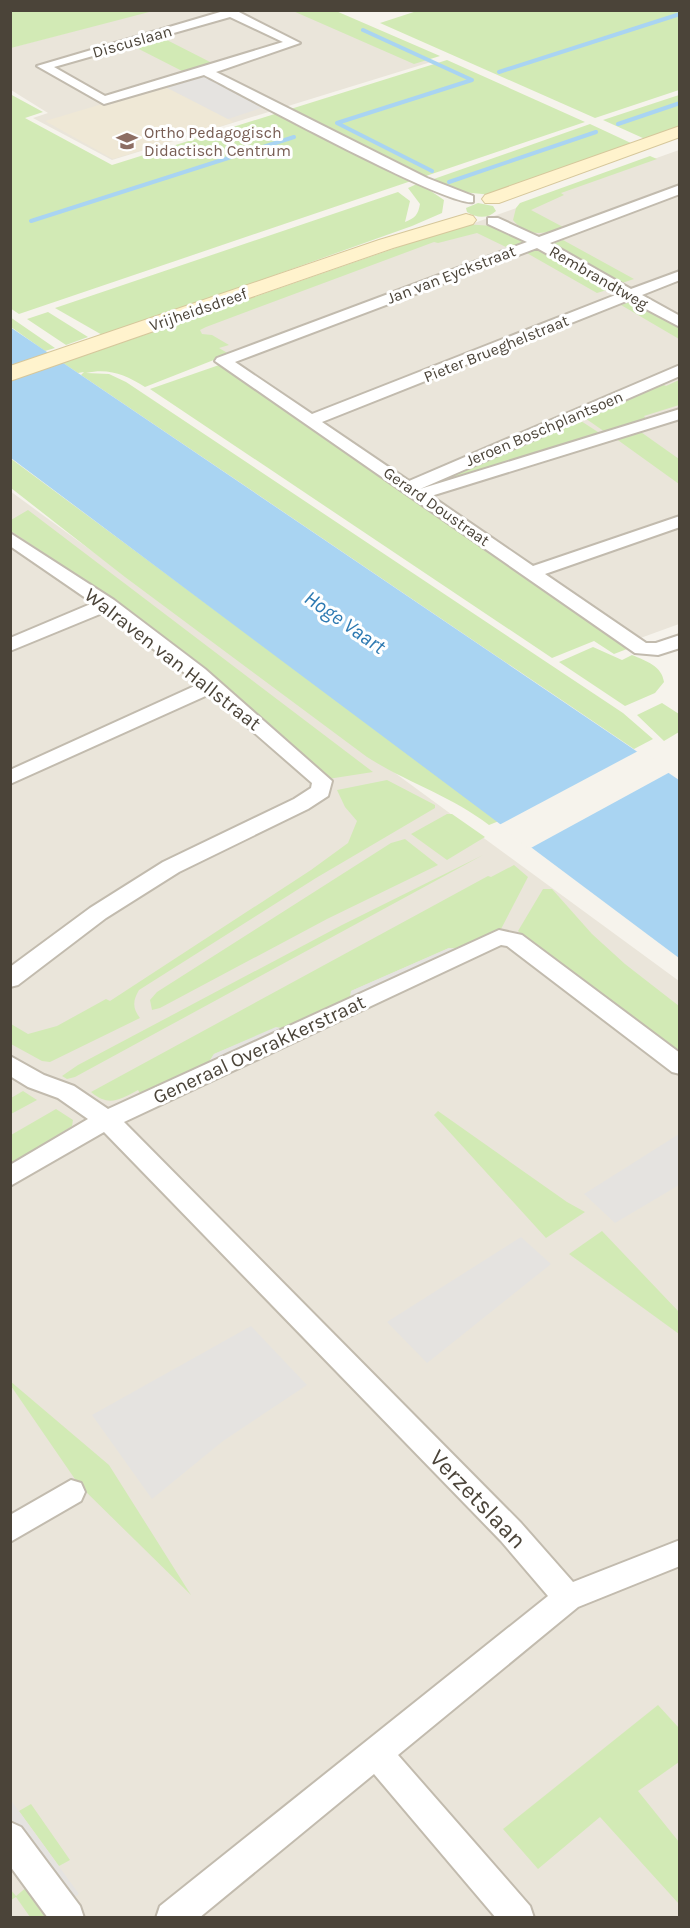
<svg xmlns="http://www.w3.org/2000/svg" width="690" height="1928" font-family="Karla,sans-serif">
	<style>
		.residential { fill: #eae5da }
		.education { fill: #efe8d6 }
		.green { fill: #d2eab5 }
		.parking { fill: #e5e3e0 }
		.water { fill: #a9d4f2 }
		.pier { fill: #f6f3ec }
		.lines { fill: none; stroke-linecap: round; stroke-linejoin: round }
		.stream { stroke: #a9d4f2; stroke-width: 4 }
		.minor-casing { stroke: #c2bbae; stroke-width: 4 }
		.secondary-casing { stroke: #d6c79b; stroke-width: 2 }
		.minor { fill: #fff; fill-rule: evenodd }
		.secondary { fill: #fff3cd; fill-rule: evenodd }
		.labels { text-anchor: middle; stroke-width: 6; stroke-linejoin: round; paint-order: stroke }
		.far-street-label { font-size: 16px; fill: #4b4439; stroke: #fff }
		.far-education-label { font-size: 16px; fill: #785e54; stroke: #fff; text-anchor: start }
		.street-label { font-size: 20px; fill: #4b4439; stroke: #fff }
		.water-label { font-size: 21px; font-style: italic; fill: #2e7ab2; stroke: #fff }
		.near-street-label { font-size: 24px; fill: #4b4439; stroke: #fff }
	</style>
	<rect width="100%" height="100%" fill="#f6f3ec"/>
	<!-- residential -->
	<path class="residential" d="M318 10 431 62 112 160 33 118 48 113 11 90 10 48 149 11Z
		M679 150V624L635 640 183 327Z
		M10 491 679 981V1917H11Z"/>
	<!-- education -->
	<path class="education" d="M163 86 234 122 113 159 45 121Z"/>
	<!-- green -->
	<path class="green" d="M11 10H153V11L11 48Z
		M420 10 679 11V90L595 118 380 23Z
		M293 11H336L440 56 414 64Z
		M161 37 214 64 184 72 131 45Z
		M447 60 585 122 19 314 10 308V94L43 112 25 118 112 165Z
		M679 95V127L645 139 603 120Z
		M590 124 633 144 492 195 462 192 431 180Z
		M650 156 657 159 561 193 564 195 531 210 563 227C544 235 527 237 513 220L516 208 520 203Z
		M419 183 444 200 442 213 412 226 104 336 55 308 398 192 410 201 405 222C415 218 418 215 420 204L408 188Z
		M478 203 493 206 496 211C488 219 476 218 467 212L466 208Z
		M465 224 492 226 521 238 523 242 508 248 477 233 438 243 434 242 206 327 200 330 202 334 212 335 229 345 219 348 229 354 145 387C125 375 110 368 86 373L109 374 126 382 623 713 653 739 634 749 81 375 84 372 78 373 63 363Z
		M563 240 634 279 622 283 551 244Z
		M537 248 610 289 597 293 525 252Z
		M633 301 679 327V339L621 305Z
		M48 312 88 337 66 345 27 319Z
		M10 317 55 348 45 351 11 327Z
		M222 364 627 649 614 654 594 641 552 658 150 389Z
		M679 380V405L644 416 646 419 605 432 582 416 662 384 666 386Z
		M581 421 601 434 427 488 423 485 550 430 554 432Z
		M638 430 679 459V484L615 438Z
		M10 458 499 821 489 825C451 796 406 782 367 757L125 577 11 488Z
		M28 510 373 772 328 779C232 683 123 605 11 531V520Z
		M593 647 622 660 632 655C646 661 662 666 664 682L655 693 625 706 559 662Z
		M662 703 679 714V732L664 741 637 715Z
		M387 780 435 805V808L316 878 139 990C133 1000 132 1008 140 1018L50 1062 42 1061 11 1044V1024L28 1034 57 1026 106 999 110 1001 311 870 348 843 357 821 345 807 337 790Z
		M447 814H452L485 837 447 860 411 834Z
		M405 839 438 865 327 919 160 1008 152 1010 150 1000 157 992 391 843Z
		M483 855 75 1077 67 1079 62 1076 78 1065 342 925Z
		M514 865 528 877 501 929 459 949 449 948 351 991 350 999 287 1029 276 1028 214 1054 207 1065 141 1095 138 1090C119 1100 109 1107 91 1092L488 876 491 877Z
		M543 889H552L592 934 625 964 679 1006V1056L520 933 518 931Z
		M23 1091 37 1100 11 1114V1098Z
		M56 1109 73 1120 72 1126 61 1133 68 1137 11 1168V1135Z
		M438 1111 567 1202 585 1212 546 1238 434 1115Z
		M602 1231 679 1312V1334L569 1254Z
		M10 1381 109 1465 191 1595 79 1485 11 1386Z
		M658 1705 679 1728V1762L638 1791 679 1842V1904L600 1817 538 1869 503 1829Z
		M31 1804 70 1860 59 1866 19 1811Z
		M27 1887 47 1917H30L16 1897 11 1900 10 1889 16 1896Z"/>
	<!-- parking -->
	<path class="parking" d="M205 76 267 106 228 119 166 87Z
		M449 948 459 949 350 999 351 991Z
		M276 1027 287 1029 207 1065 214 1054Z
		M679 1134V1185L615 1223 584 1194Z
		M521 1237 551 1264 427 1363 387 1322Z
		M251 1326 307 1385 223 1441 152 1499 92 1415Z
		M10 1799 79 1894 70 1900 11 1818Z"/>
	<!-- water -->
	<path class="water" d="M10 327 679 780V958L11 458Z"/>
	<!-- pier -->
	<path class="pier" d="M640 750 672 771 529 849 499 825Z"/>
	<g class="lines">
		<!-- stream -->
		<path class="stream" d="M363 30 472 80 337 123 432 171
			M499 72 680 14
			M618 124 680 103
			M449 182 596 132
			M31 221 294 137"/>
		<defs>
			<path id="minor" d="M227 10H235L300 43 216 72 427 178 473 196V202C450 208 239 93 204 75L104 104 37 66ZM230 17 283 42 105 96 54 67Z
				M680 185V194L550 243 631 289 680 271V280L642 295 680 316V327L629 300 322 422 409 481 680 365V376L420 489 680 409V419L431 496 533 566 680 516V527L545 574 646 643H656L680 635V648L658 655 635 653 215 361 217 358 527 242 488 224V218H498L539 237ZM537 248 618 294 312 414 235 362Z
				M10 533 114 600 205 669 332 781 328 796 308 809 179 872 106 918 18 985 10 987V967L90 908 163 862 294 799 311 788 312 783 210 694 10 784V770L199 684 105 612 10 651V638L93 603 10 546Z
				M499 930 522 935 680 1053V1074L672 1072 507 946 501 945 124 1122 521 1523 573 1582 680 1540V1566L578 1607 398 1755 530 1906 534 1918H496L374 1774 199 1918H156L160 1906 548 1596 501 1541 104 1132 10 1186V1165L88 1119 58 1098 28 1087 10 1076V1056L44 1075 74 1086 108 1109Z
				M71 1480 81 1483 85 1492 81 1501 10 1542V1515Z
				M10 1822 21 1827 80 1906 84 1918H48L10 1866Z"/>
			<path id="secondary" d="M680 126V137L499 203H485L482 199 485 195Z
				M466 214 473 216 476 220 473 224 393 248 10 381V366L379 240Z"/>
		</defs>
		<!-- minor casing -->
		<use href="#minor" class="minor-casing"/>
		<!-- secondary casing -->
		<use href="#secondary" class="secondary-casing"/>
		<!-- minor -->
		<use href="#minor" class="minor"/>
		<!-- secondary -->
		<use href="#secondary" class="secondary"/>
	</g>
	<!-- icons -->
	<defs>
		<symbol id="university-bare" viewBox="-9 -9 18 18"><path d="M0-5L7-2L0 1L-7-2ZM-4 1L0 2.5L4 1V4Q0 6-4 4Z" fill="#8d6e63" stroke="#fff" stroke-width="2.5" paint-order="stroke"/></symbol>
	</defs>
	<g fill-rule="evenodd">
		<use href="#university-bare" x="112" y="126" width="30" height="30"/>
	</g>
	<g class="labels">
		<!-- far-street labels -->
		<g class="far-street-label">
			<text transform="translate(132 41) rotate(-16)" y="6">Discuslaan</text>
			<text transform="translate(451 274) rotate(-21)" y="6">Jan van Eyckstraat</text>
			<text transform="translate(599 277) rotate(30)" y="6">Rembrandtweg</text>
			<text transform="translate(198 309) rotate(-19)" y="6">Vrijheidsdreef</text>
			<text transform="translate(496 348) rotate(-22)" y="6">Pieter Brueghelstraat</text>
			<text transform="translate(544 428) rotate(-23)" y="6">Jeroen Boschplantsoen</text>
			<text transform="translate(437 506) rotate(35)" y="6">Gerard Doustraat</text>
		</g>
		<!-- far-education labels -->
		<g class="far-education-label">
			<text x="144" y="138">Ortho Pedagogisch<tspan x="144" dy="18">Didactisch Centrum</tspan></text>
		</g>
		<!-- street labels -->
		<g class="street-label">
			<text transform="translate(173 659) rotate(38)" y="7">Walraven van Hallstraat</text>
			<text transform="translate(259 1049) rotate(-25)" y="7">Generaal Overakkerstraat</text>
		</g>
		<!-- water labels -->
		<g class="water-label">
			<text transform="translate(345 622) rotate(35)" y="7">Hoge Vaart</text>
		</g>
		<!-- near-street labels -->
		<g class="near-street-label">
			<text transform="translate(478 1499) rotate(46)" y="8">Verzetslaan</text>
		</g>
	</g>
	<!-- border -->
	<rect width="690" height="1928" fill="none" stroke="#4b4439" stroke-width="24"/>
</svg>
